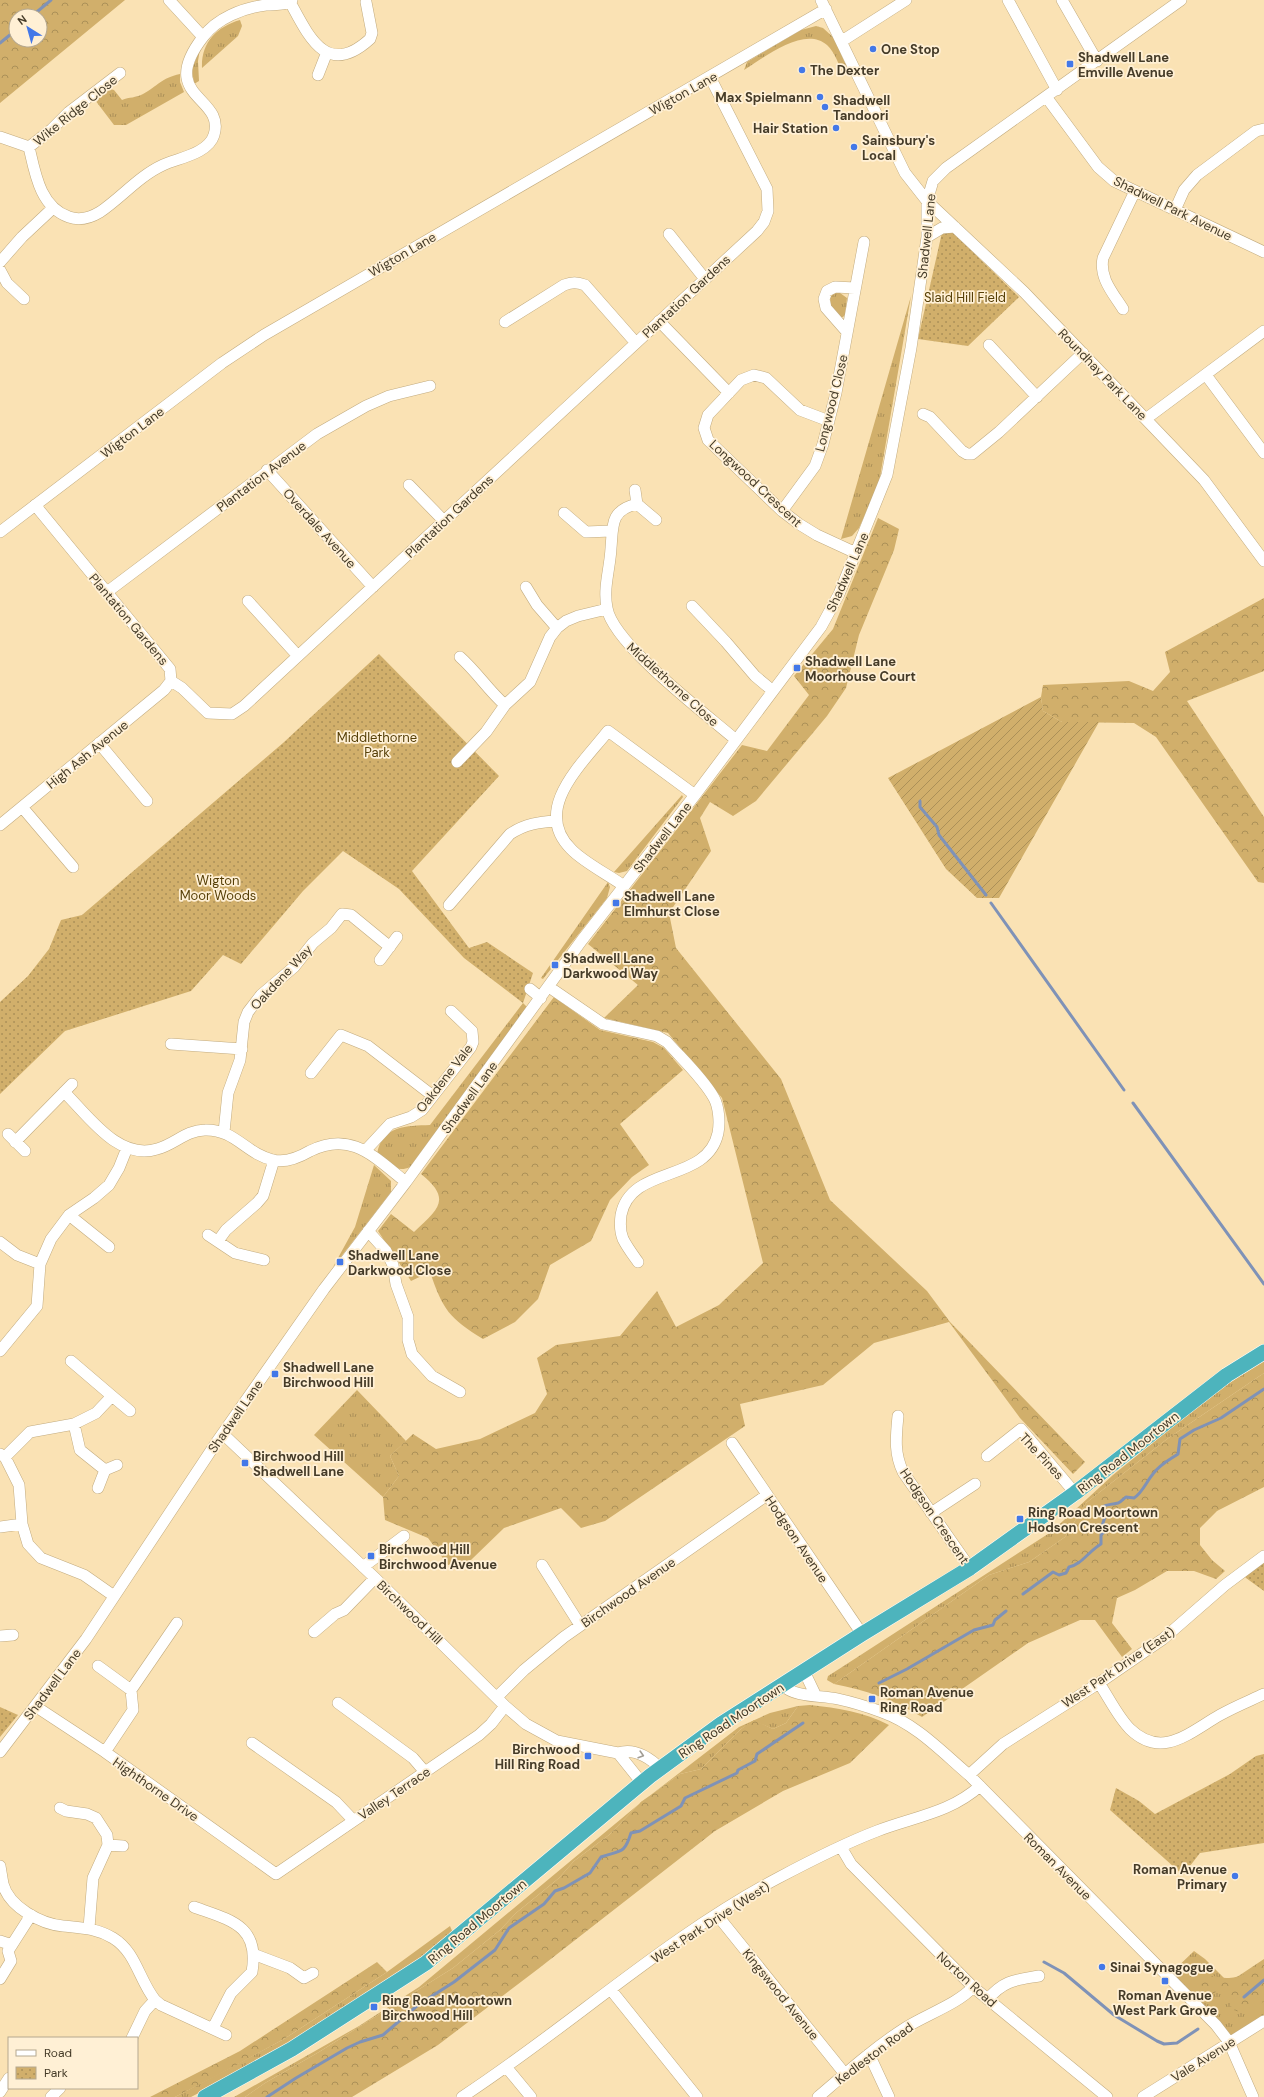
<svg xmlns="http://www.w3.org/2000/svg" width="1264" height="2097" font-family="'DM Sans',sans-serif">
	<style>
		.grass { fill: url(#grass-tufts) }
		.forest { fill: url(#forest-crowns); fill-rule: evenodd }
		.park { fill: url(#park-dots) }
		.garden { fill: url(#garden-furrows) }
		.lines { fill: none; stroke-linecap: round; stroke-linejoin: round }
		.stream { stroke: #7f92b7; stroke-width: 3 }
		.minor-casing { stroke: #c2ab7f; stroke-width: 12 }
		.highway-casing { stroke: #fff; stroke-width: 16 }
		.minor { stroke: #fff; stroke-width: 11 }
		.highway { stroke: #4db4bd; stroke-width: 15 }
		.oneway { stroke: #a29d94 }
		.poi-dot { fill: #4378e8; stroke: #fff0d5; stroke-width: 1.5 }
		.labels { text-anchor: middle; stroke-width: 3.5; stroke-linejoin: round; paint-order: stroke }
		.poi-label { font-size: 13px; font-weight: bold; fill: #453b28; stroke: #fff0d5; text-anchor: start }
		.street-label { font-size: 13px; fill: #453b28; stroke: #fff0d5 }
		.park-label { font-size: 13px; fill: #563f07; stroke: #fff0d5 }
	</style>
	<defs>
		<pattern id="grass-tufts" width="24" height="20" patternUnits="userSpaceOnUse"><rect width="24" height="20" fill="#d1af6b"/><path d="M3 7l-1-3M5 7V3M7 7l1-3M15 17l-1-3M17 17v-4M19 17l1-3" fill="none" stroke="#ab9058"/></pattern>
		<pattern id="forest-crowns" width="20" height="18" patternUnits="userSpaceOnUse"><rect width="20" height="18" fill="#d1af6b"/><path d="M2 6a3 3 0 1 1 6 0M12 15a3 3 0 1 1 6 0" fill="none" stroke="#ab9058"/></pattern>
		<pattern id="park-dots" width="8" height="8" patternUnits="userSpaceOnUse"><rect width="8" height="8" fill="#d1af6b"/><path d="M2 2h.1M6 6h.1" fill="none" stroke="#ab9058" stroke-width="1.8" stroke-linecap="round"/></pattern>
		<pattern id="garden-furrows" width="10" height="10" patternUnits="userSpaceOnUse"><rect width="10" height="10" fill="#d1af6b"/><path d="M-1 1l2-2M0 10L10 0M9 11l2-2" fill="none" stroke="#ab9058"/></pattern>
	</defs>
	<rect width="100%" height="100%" fill="#fae2b4"/>
	<!-- grass -->
	<path class="grass" d="M240 20 242 26 238 36 202 68C201 43 216 27 240 20Z
		M816 26 823 28 834 38 849 72 844 75C839 66 835 52 827 45 804 25 764 58 744 70L747 62 801 30Z
		M200 49 198 61 199 81 194 84 192 69Z
		M180 74V82L184 92 126 125H114L95 100 110 89 114 90 122 100C129 97 136 98 143 94 158 86 161 78 180 74Z
		M835 293H840L847 298 845 315 843 317H841L831 306 830 297Z
		M911 296 879 483 859 528 852 536 841 539Z
		M682 795 683 797 627 871 619 873 614 872Z
		M608 882 610 887 607 898 543 979 541 978Z
		M523 1003 527 1007 410 1167C396 1174 387 1162 377 1154 382 1125 407 1126 430 1125Z
		M374 1165 391 1181V1192L333 1267 355 1227Z
		M1264 1360V1373L1167 1439 1086 1503 1065 1537 1029 1562 989 1575 834 1684 827 1680 828 1676 839 1669 1051 1532 1113 1475 1213 1394Z
		M357 1390 406 1441 390 1456 399 1476 383 1497 314 1435Z
		M798 1706 786 1723 773 1729 754 1721 741 1729 701 1769 680 1774 641 1802 609 1835 574 1861 559 1878 516 1913 500 1930 453 1968 319 2052 265 2083 245 2097H234L359 2026 419 1987 639 1804 739 1727 770 1713Z
		M450 1926 453 1933 427 1954 279 2051 191 2097H175L284 2039 387 1972Z
		M1194 1951 1205 1959 1226 1980 1234 1979 1264 1959V2020L1229 2042 1168 1976Z"/>
	<!-- forest -->
	<path class="forest" d="M0 0H125L0 103ZM16 16H40V40H16Z
		M878 518 899 529 894 550 859 635 846 688 827 716 756 801 733 816 710 802 700 818 711 851 669 913 676 948 781 1079 830 1200 927 1291 950 1322 1085 1462 1073 1474 1020 1418 949 1322 874 1343 823 1385 740 1404 745 1426 605 1521 581 1528 561 1508 504 1528 471 1560 448 1565 428 1538 385 1520 383 1497 399 1476 390 1456 413 1434 436 1449 480 1439 535 1413 547 1394 537 1358 556 1345 620 1336 657 1291 676 1327 719 1305 763 1263 722 1098 668 1033 604 1018 638 985 588 944 742 745 767 751 809 695 794 676 833 629Z
		M1264 598V671L1187 701 1264 817V883L1258 882 1156 737 1134 723 1062 722 1043 711 1041 697 1043 685 1129 681 1153 691 1170 672 1165 652Z
		M554 997 600 1030 653 1042 664 1048 683 1070 620 1124 649 1165 632 1177 610 1200 591 1241 550 1265 538 1299 515 1322 483 1339C449 1318 443 1310 430 1272L411 1281 378 1231 391 1214 414 1232C439 1209 452 1199 421 1174Z
		M1264 1373V1487L1217 1511 1200 1528V1545L1212 1560 1225 1571 1216 1579 1194 1571H1167L1135 1590 1117 1598 1112 1623 1132 1649 1122 1657 1095 1620H1080L1028 1643 922 1717C895 1700 865 1690 834 1684L989 1575 1029 1562 1065 1537 1086 1503 1167 1439Z
		M810 1705C838 1708 864 1712 889 1725L850 1763 783 1791 715 1831 538 1969 438 2045 352 2097H245L265 2083 319 2052 453 1968 500 1930 516 1913 559 1878 574 1861 609 1835 641 1802 680 1774 701 1769 741 1729 754 1720 773 1729 786 1723 798 1706Z
		M377 1962 387 1972 284 2039 214 2077 175 2097H150L240 2051Z
		M1264 1964V2001C1254 2010 1245 2016 1232 2009L1228 1997 1230 1993 1226 1989 1222 1992 1218 1989 1213 1995 1206 1994 1202 1989 1201 1981C1212 1971 1217 1979 1229 1978 1241 1978 1252 1969 1264 1964Z"/>
	<!-- park -->
	<path class="park" d="M945 225 1019 297 968 346 918 339 943 228Z
		M379 654 499 776 412 871 469 948 487 942 533 973 523 1003 464 958 399 889 343 851 303 891 241 964 223 955 191 991 65 1031 0 1094V1002L28 976 49 949 61 920 82 915 283 743Z
		M1264 1556V1591L1246 1578 1241 1572Z
		M0 1707 18 1715 0 1737Z
		M1264 1754V1843L1200 1853 1183 1875 1110 1810 1116 1788 1139 1801 1155 1814 1230 1774 1256 1756Z"/>
	<!-- garden -->
	<path class="garden" d="M1041 697 1043 711 1062 722H1099L999 898H977L946 869 888 778Z"/>
	<g class="lines">
		<!-- stream -->
		<path class="stream" d="M32 16 51 0
			M0 43 16 30
			M920 801V807L937 827 939 835 986 895
			M991 903 1124 1090
			M1133 1103 1264 1284
			M1023 1594 1053 1572 1059 1575 1066 1573 1069 1567C1081 1565 1089 1551 1101 1544V1535L1104 1532 1102 1526 1105 1517 1097 1515C1103 1502 1107 1506 1118 1503 1121 1502 1124 1498 1126 1497L1134 1498C1143 1492 1146 1482 1153 1474 1159 1465 1169 1460 1178 1454L1180 1439 1194 1430 1221 1418 1264 1389
			M879 1683 907 1669 974 1630 993 1625 995 1620 1006 1611
			M1044 1962 1064 1973 1114 2015 1157 2041 1164 2044 1177 2043 1198 2029
			M1244 1997 1264 1980
			M267 2097 296 2078 347 2048 360 2042 383 2035 418 2005 454 1982 495 1950 509 1928 544 1904 555 1891 564 1888 590 1873 601 1857C621 1850 624 1855 631 1833L640 1831 681 1806 685 1798 737 1773 738 1770 755 1761 757 1754 803 1723"/>
		<defs>
			<path id="minor" d="M169 0 203 37
				M821 0 905 173 927 201 1024 292 1204 480 1264 561
				M1008 0 1057 90
				M1062 0 1097 61
				M290 2C309 37 327 78 370 39L372 33 366 2
				M842 41 906 0
				M318 75 327 52
				M1047 98 1098 167 1114 181 1264 252
				M0 137 29 147
				M29 147C35 173 40 207 69 217 80 221 90 218 100 212 122 197 139 176 163 165 178 158 208 154 214 135 226 96 156 98 203 37 217 18 243 8 266 5 275 4 285 6 292 0
				M29 147 52 129 69 112 120 73
				M1175 210 1184 190 1197 175 1256 131 1264 129
				M669 234 705 279
				M927 237 942 228 955 227
				M0 262 22 237 53 208
				M0 270 7 283 24 299
				M1123 309C1113 293 1099 278 1103 258L1135 191
				M659 321 729 393
				M505 322 564 285C572 282 577 282 585 285L636 343
				M847 332 826 308 824 299 827 291 835 287 855 288
				M989 345 1037 397
				M1206 375 1264 453
				M923 414 930 417 962 451 967 454H972L999 432 1083 353
				M1147 418 1264 331
				M829 421 800 410 766 378 754 375 741 380 708 415 704 428 708 440 782 511 799 524 817 535 856 553
				M267 470 373 587
				M409 485 444 521
				M635 490 637 504
				M782 511 815 466 823 444 836 393 864 242
				M564 513 586 532 611 531
				M656 520 637 504C610 510 613 526 611 548 610 569 603 587 607 608 613 644 706 714 736 740
				M0 532 222 363 264 335 826 9
				M526 587 537 605 557 628
				M107 592 317 434 366 406 389 396 430 386
				M248 601 298 656
				M692 606 726 642 755 676 773 691
				M460 657C477 672 488 690 505 705
				M171 681 182 688 208 713 232 714 244 706 757 231 764 222 768 211 767 189 710 77
				M99 743 147 801
				M457 762 486 732 505 705 530 682 550 637 557 628 566 621 578 616 607 609
				M22 807 73 867
				M0 825 164 690 171 681 170 669 35 505
				M624 886C609 875 583 862 571 849 531 809 583 763 608 731L695 795
				M449 905 510 834C525 824 539 822 556 821
				M380 960 397 937
				M549 987 603 1024 657 1036 667 1042C681 1058 703 1078 714 1098 719 1107 720 1123 718 1133 707 1184 631 1164 621 1215 620 1223 620 1232 623 1239 627 1247 633 1255 638 1262
				M530 989 541 998
				M171 1044 242 1049
				M311 1073 341 1035 368 1046 433 1096
				M64 1092C88 1115 118 1161 157 1149 174 1145 186 1130 205 1130 235 1129 246 1154 273 1160 286 1163 298 1158 310 1151 352 1130 375 1158 406 1182
				M224 1132 228 1093 240 1060 244 1022 248 1012 261 995 294 967 313 943 331 928 342 914 351 915 390 947
				M8 1134 25 1151
				M15 1142 72 1084
				M365 1151 390 1124 411 1117 422 1110 471 1047 473 1042 472 1031 451 1011
				M69 1215 109 1247
				M368 1231 386 1251 393 1265 396 1284 408 1317V1340L412 1354 432 1376 460 1392
				M208 1235 235 1253 264 1260
				M218 1241 226 1230 257 1203 263 1196 274 1160
				M0 1242 17 1255 40 1264
				M0 1351 37 1306 40 1264 51 1239 69 1215 94 1198 109 1185 119 1168 127 1148
				M112 1396 130 1411
				M898 1416C896 1437 894 1453 903 1472L970 1568
				M74 1424 80 1450 105 1470 98 1488
				M223 1434 375 1578 505 1706 526 1724 557 1741 618 1753C634 1748 649 1757 661 1769
				M732 1443 862 1634
				M0 1454 5 1457 19 1485 22 1524 28 1544 41 1558 84 1575 114 1596
				M987 1456 1021 1429 1075 1493
				M5 1457 30 1432 74 1424 96 1413 112 1396 71 1361
				M105 1470 117 1465
				M931 1513 975 1484
				M0 1527 22 1524
				M542 1565 580 1625
				M363 1567 404 1536
				M314 1632 335 1614 344 1610 375 1578
				M0 1636 13 1635
				M98 1666 131 1690 133 1710 105 1752
				M804 1671 815 1694
				M1099 1683C1109 1698 1118 1717 1130 1729 1162 1760 1190 1732 1220 1715 1234 1707 1249 1701 1264 1694
				M782 1685C796 1698 820 1695 838 1699 852 1702 868 1707 882 1712 916 1724 942 1752 969 1775L1216 2025 1229 2042 1253 2097
				M131 1690 177 1623
				M497 1697 524 1670 564 1637 767 1495
				M338 1703 413 1758 425 1772
				M35 1706 105 1752 276 1874 479 1735 491 1724 505 1706
				M252 1743 336 1802 353 1820
				M0 1752 86 1639 216 1443 324 1289 406 1182 582 940 695 795 821 627 839 594 887 475 911 348 927 237V201L933 181 946 168 1181 0
				M618 1753 642 1783
				M969 1775 1003 1744 1099 1683 1163 1639 1225 1585 1264 1556
				M60 1808 66 1811 87 1814 96 1818 107 1835 108 1845 93 1878 89 1928
				M108 1845 123 1846
				M841 1847 851 1864 973 1987 1107 2097
				M0 1866C1 1872 2 1878 3 1884 9 1907 41 1924 63 1926 81 1928 96 1928 113 1938 136 1952 139 1980 155 2000L161 2005 226 2035
				M194 1907C230 1920 260 1925 252 1972L231 1993 213 2028
				M717 1915 845 2074
				M0 1941 12 1945
				M253 1954 290 1968 304 1978 313 1973
				M0 1979 11 1961 8 1951 31 1915
				M611 1990 697 2097
				M988 1999C1004 1980 1016 1980 1039 1976
				M132 2038 145 2011 155 2000
				M869 2054 889 2097
				M507 2068 531 2097
				M0 2092 9 2078
				M51 2097 60 2088
				M462 2097C569 2027 665 1938 778 1878 810 1861 843 1844 877 1831 913 1817 950 1813 980 1786
				M818 2097C846 2073 874 2048 905 2028 925 2015 958 2004 973 1987
				M1143 2097 1264 2021"/>
			<path id="highway" d="M205 2097 292 2049 426 1963 650 1776 721 1724 862 1634 970 1568 1075 1493 1227 1375 1264 1352"/>
		</defs>
		<!-- minor casing -->
		<use href="#minor" class="minor-casing"/>
		<!-- highway casing -->
		<use href="#highway" class="highway-casing"/>
		<!-- minor -->
		<use href="#minor" class="minor"/>
		<!-- highway -->
		<use href="#highway" class="highway"/>
	</g>
	<!-- one-way arrows -->
	<defs><path id="oneway-chevron" d="M-2-3.5L2.5 0L-2 3.5" fill="none" stroke-width="1.6" stroke-linecap="round" stroke-linejoin="round"/></defs>
	<use class="oneway" href="#oneway-chevron" transform="translate(641 1755) rotate(17)"/>
	<!-- markers -->
	<g class="poi-dot">
		<circle cx="873" cy="49" r="4"/>
		<rect x="1066" y="60" width="8" height="8" rx="2"/>
		<circle cx="802" cy="70" r="4"/>
		<circle cx="820" cy="97" r="4"/>
		<circle cx="825" cy="107" r="4"/>
		<circle cx="836" cy="128" r="4"/>
		<circle cx="854" cy="147" r="4"/>
		<rect x="793" y="664" width="8" height="8" rx="2"/>
		<rect x="612" y="899" width="8" height="8" rx="2"/>
		<rect x="551" y="961" width="8" height="8" rx="2"/>
		<rect x="336" y="1258" width="8" height="8" rx="2"/>
		<rect x="271" y="1370" width="8" height="8" rx="2"/>
		<rect x="241" y="1459" width="8" height="8" rx="2"/>
		<rect x="1016" y="1515" width="8" height="8" rx="2"/>
		<rect x="367" y="1552" width="8" height="8" rx="2"/>
		<rect x="868" y="1695" width="8" height="8" rx="2"/>
		<rect x="584" y="1752" width="8" height="8" rx="2"/>
		<circle cx="1235" cy="1876" r="4"/>
		<circle cx="1102" cy="1967" r="4"/>
		<rect x="1161" y="1977" width="8" height="8" rx="2"/>
		<rect x="370" y="2003" width="8" height="8" rx="2"/>
	</g>
	<g class="labels">
		<!-- poi labels -->
		<g class="poi-label">
			<text x="881" y="54">One Stop</text>
			<text x="1078" y="62">Shadwell Lane<tspan x="1078" dy="15">Emville Avenue</tspan></text>
			<text x="810" y="75">The Dexter</text>
			<text x="812" y="102" text-anchor="end">Max Spielmann</text>
			<text x="833" y="105">Shadwell<tspan x="833" dy="15">Tandoori</tspan></text>
			<text x="828" y="133" text-anchor="end">Hair Station</text>
			<text x="862" y="145">Sainsbury's<tspan x="862" dy="15">Local</tspan></text>
			<text x="805" y="666">Shadwell Lane<tspan x="805" dy="15">Moorhouse Court</tspan></text>
			<text x="624" y="901">Shadwell Lane<tspan x="624" dy="15">Elmhurst Close</tspan></text>
			<text x="563" y="963">Shadwell Lane<tspan x="563" dy="15">Darkwood Way</tspan></text>
			<text x="348" y="1260">Shadwell Lane<tspan x="348" dy="15">Darkwood Close</tspan></text>
			<text x="283" y="1372">Shadwell Lane<tspan x="283" dy="15">Birchwood Hill</tspan></text>
			<text x="253" y="1461">Birchwood Hill<tspan x="253" dy="15">Shadwell Lane</tspan></text>
			<text x="1028" y="1517">Ring Road Moortown<tspan x="1028" dy="15">Hodson Crescent</tspan></text>
			<text x="379" y="1554">Birchwood Hill<tspan x="379" dy="15">Birchwood Avenue</tspan></text>
			<text x="880" y="1697">Roman Avenue<tspan x="880" dy="15">Ring Road</tspan></text>
			<text x="580" y="1754" text-anchor="end">Birchwood<tspan x="580" dy="15">Hill Ring Road</tspan></text>
			<text x="1227" y="1874" text-anchor="end">Roman Avenue<tspan x="1227" dy="15">Primary</tspan></text>
			<text x="1110" y="1972">Sinai Synagogue</text>
			<text x="1165" y="2000" text-anchor="middle">Roman Avenue<tspan x="1165" dy="15">West Park Grove</tspan></text>
			<text x="382" y="2005">Ring Road Moortown<tspan x="382" dy="15">Birchwood Hill</tspan></text>
		</g>
		<!-- street labels -->
		<g class="street-label">
			<text transform="translate(683 93) rotate(-29)" y="5">Wigton Lane</text>
			<text transform="translate(75 110) rotate(-39)" y="5">Wike Ridge Close</text>
			<text transform="translate(1173 208) rotate(26)" y="5">Shadwell Park Avenue</text>
			<text transform="translate(926 236) rotate(-84)" y="5">Shadwell Lane</text>
			<text transform="translate(402 254) rotate(-30)" y="5">Wigton Lane</text>
			<text transform="translate(686 296) rotate(-43)" y="5">Plantation Gardens</text>
			<text transform="translate(1103 374) rotate(46)" y="5">Roundhay Park Lane</text>
			<text transform="translate(831 403) rotate(-76)" y="5">Longwood Close</text>
			<text transform="translate(132 432) rotate(-37)" y="5">Wigton Lane</text>
			<text transform="translate(261 476) rotate(-37)" y="5">Plantation Avenue</text>
			<text transform="translate(756 483) rotate(43)" y="5">Longwood Crescent</text>
			<text transform="translate(449 516) rotate(-43)" y="5">Plantation Gardens</text>
			<text transform="translate(320 528) rotate(48)" y="5">Overdale Avenue</text>
			<text transform="translate(847 572) rotate(-66)" y="5">Shadwell Lane</text>
			<text transform="translate(129 619) rotate(50)" y="5">Plantation Gardens</text>
			<text transform="translate(673 684) rotate(42)" y="5">Middlethorne Close</text>
			<text transform="translate(87 754) rotate(-39)" y="5">High Ash Avenue</text>
			<text transform="translate(662 837) rotate(-52)" y="5">Shadwell Lane</text>
			<text transform="translate(281 977) rotate(-47)" y="5">Oakdene Way</text>
			<text transform="translate(444 1078) rotate(-52)" y="5">Oakdene Vale</text>
			<text transform="translate(469 1097) rotate(-54)" y="5">Shadwell Lane</text>
			<text transform="translate(235 1416) rotate(-55)" y="5">Shadwell Lane</text>
			<text transform="translate(1128 1452) rotate(-38)" y="5">Ring Road Moortown</text>
			<text transform="translate(1042 1456) rotate(47)" y="5">The Pines</text>
			<text transform="translate(935 1516) rotate(56)" y="5">Hodgson Crescent</text>
			<text transform="translate(797 1539) rotate(56)" y="5">Hodgson Avenue</text>
			<text transform="translate(628 1592) rotate(-35)" y="5">Birchwood Avenue</text>
			<text transform="translate(410 1612) rotate(44)" y="5">Birchwood Hill</text>
			<text transform="translate(1118 1667) rotate(-34)" y="5">West Park Drive (East)</text>
			<text transform="translate(52 1684) rotate(-53)" y="5">Shadwell Lane</text>
			<text transform="translate(731 1720) rotate(-34)" y="5">Ring Road Moortown</text>
			<text transform="translate(156 1789) rotate(35)" y="5">Highthorne Drive</text>
			<text transform="translate(394 1793) rotate(-34)" y="5">Valley Terrace</text>
			<text transform="translate(1058 1866) rotate(45)" y="5">Roman Avenue</text>
			<text transform="translate(477 1921) rotate(-40)" y="5">Ring Road Moortown</text>
			<text transform="translate(710 1922) rotate(-33)" y="5">West Park Drive (West)</text>
			<text transform="translate(967 1979) rotate(42)" y="5">Norton Road</text>
			<text transform="translate(781 1994) rotate(51)" y="5">Kingswood Avenue</text>
			<text transform="translate(874 2053) rotate(-37)" y="5">Kedleston Road</text>
			<text transform="translate(1203 2059) rotate(-32)" y="5">Vale Avenue</text>
		</g>
		<!-- park labels -->
		<g class="park-label">
			<text x="965" y="302">Slaid Hill Field</text>
			<text x="377" y="742">Middlethorne<tspan x="377" dy="15">Park</tspan></text>
			<text x="218" y="885">Wigton<tspan x="218" dy="15">Moor Woods</tspan></text>
		</g>
	</g>
	<!-- legend -->
	<rect x="8" y="2037" width="130" height="52" fill="#fff0d5" stroke="#b5a890"/>
	<rect x="16" y="2050" width="20" height="6" fill="#ffffff" stroke="#b5a890"/>
	<text x="44" y="2057" font-size="12" fill="#453b28">Road</text>
	<rect x="16" y="2067" width="20" height="12" fill="url(#park-dots)" stroke="#b5a890"/>
	<text x="44" y="2077" font-size="12" fill="#453b28">Park</text>
	<!-- north arrow -->
	<g transform="translate(28 28) rotate(323)"><circle r="19" fill="#fff0d5" stroke="#b5a890"/>
	<path d="M0-3L7 15L0 10L-7 15Z" fill="#4378e8"/>
	<text y="-6" font-size="11" font-weight="bold" text-anchor="middle" fill="#453b28">N</text>
	</g>
</svg>
